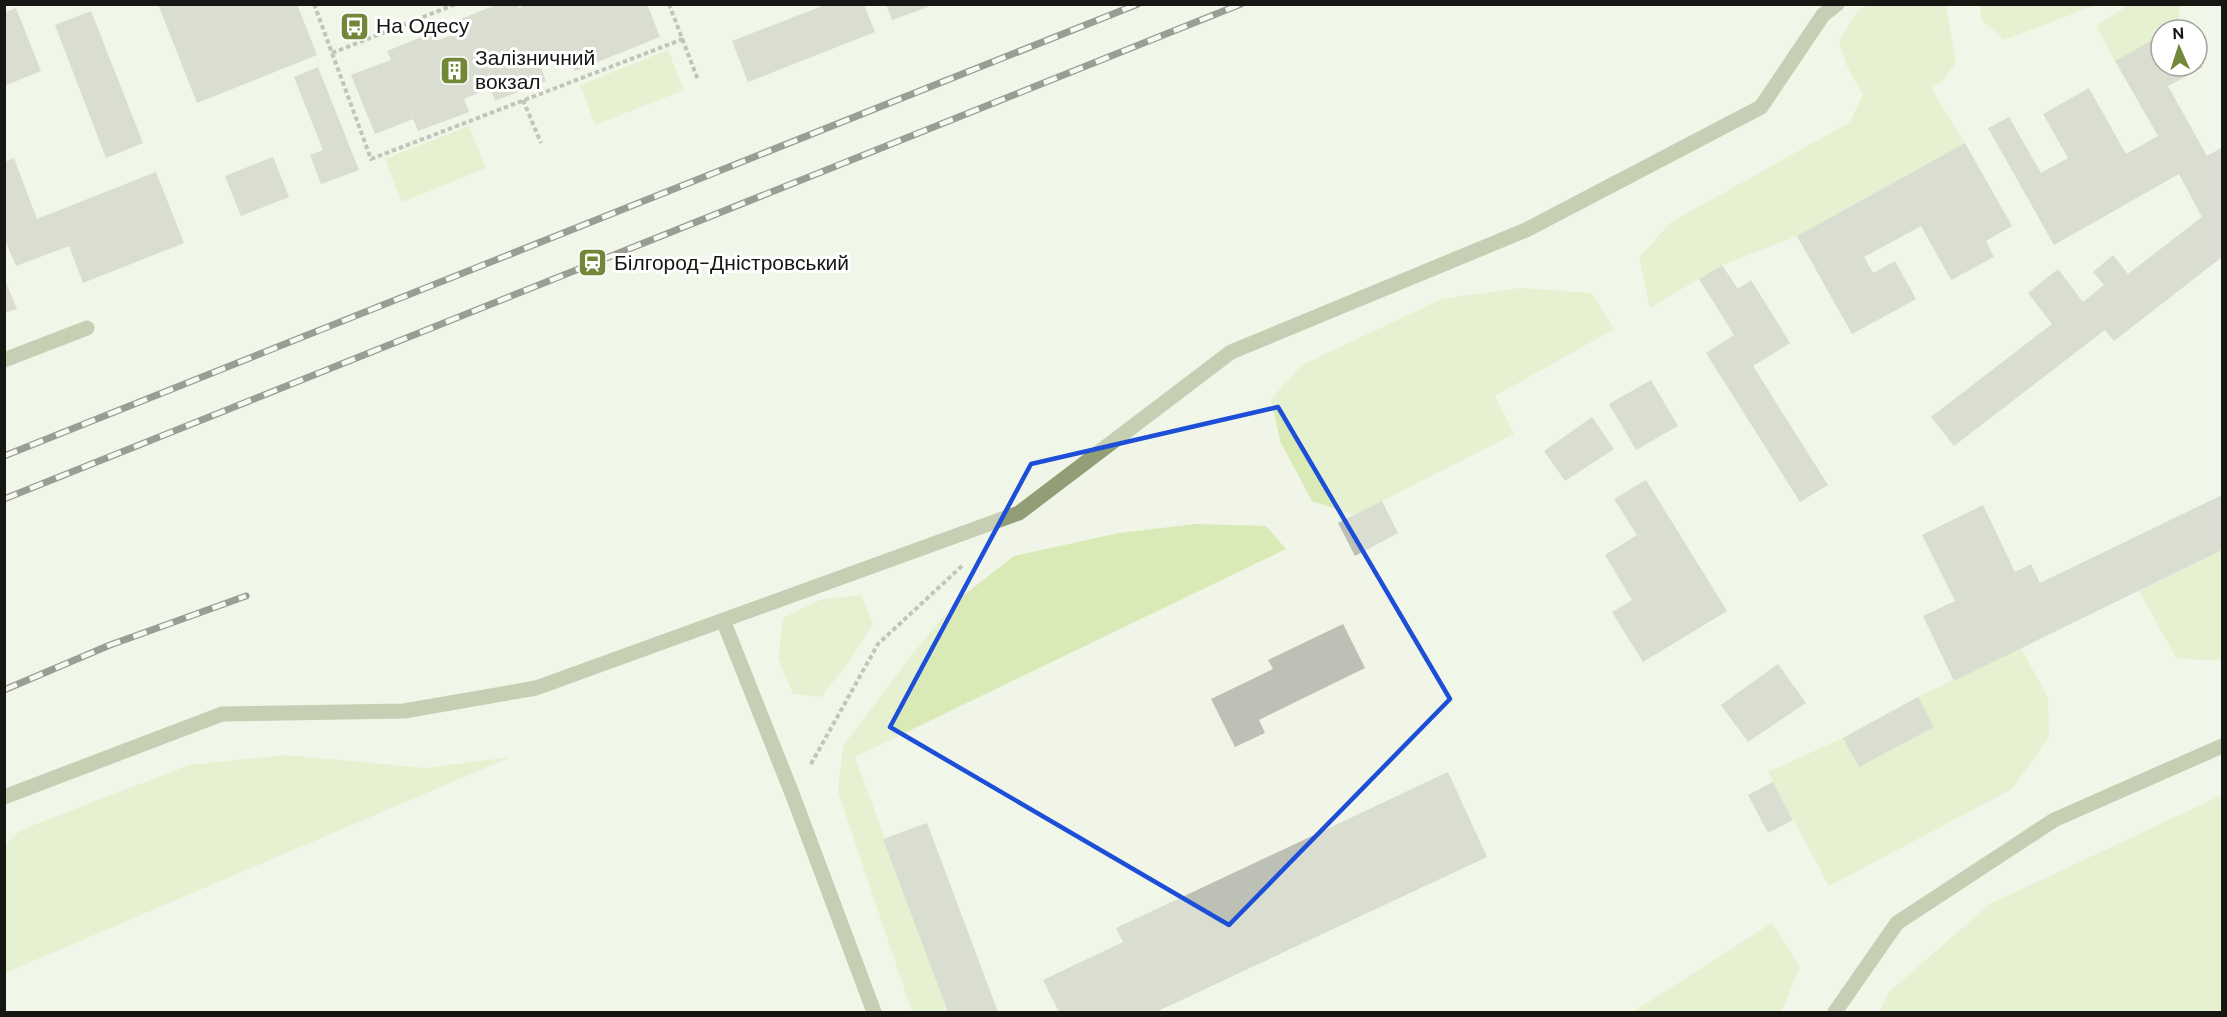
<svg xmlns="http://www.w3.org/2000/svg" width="2227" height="1017" font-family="'DM Sans',sans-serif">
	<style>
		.green { fill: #daeab6 }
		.building { fill: #bdc1b5 }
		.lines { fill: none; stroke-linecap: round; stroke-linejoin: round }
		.path { stroke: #898c83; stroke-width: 4; stroke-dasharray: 4.5 3; stroke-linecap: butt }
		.minor { stroke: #929f76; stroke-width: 15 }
		.rail-casing { stroke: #31322d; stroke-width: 7 }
		.rail { stroke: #fff; stroke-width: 4.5; stroke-dasharray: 14; stroke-linecap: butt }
		.marked { fill: none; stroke: #1d4ed8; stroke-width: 4.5; stroke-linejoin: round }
		.labels { text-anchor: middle; stroke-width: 6; stroke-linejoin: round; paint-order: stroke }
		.poi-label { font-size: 21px; fill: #161713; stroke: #fff; text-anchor: start }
	</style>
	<rect width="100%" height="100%" fill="#f0f5e8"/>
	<!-- green -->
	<path class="green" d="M2130 4 2179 5V25L2170 30H2161V35L2115 61 2096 26Z
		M1866 5H1946L1956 63 1941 82 1931 88 1965 143 1797 236 1722 265 1650 308 1639 258 1670 223 1850 122 1863 95 1847 66 1839 41 1858 11Z
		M1980 5V4L2096 5 2004 40 1981 19Z
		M668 50 684 90 595 125 580 85Z
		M469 126 486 168 402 202 385 159Z
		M1520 288 1592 293 1614 329 1495 396 1514 434 1354 515 1312 501 1280 441 1271 399 1302 365 1442 299Z
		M1196 524 1266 526 1286 549 855 757 948 1012H912L838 791 843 746 915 651 955 602 1014 556 1119 533Z
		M2222 550V660L2177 659 2139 591Z
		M861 595 873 624 851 659 821 697 793 694 778 658 783 618 822 599Z
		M2021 648 2048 698 2049 737 2012 789 1829 886 1768 772 1843 738 1918 697Z
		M286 755 425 768 511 757 5 973V845L21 830 189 765Z
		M2222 795V1012H1879L1889 992 1990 904Z
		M1772 923 1800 967 1781 1012H1633Z"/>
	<!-- building -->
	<path class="building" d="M158 4H297L317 55 197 103Z
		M498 4H518L519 8 528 4H647L660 37 575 71 570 57 541 68 546 81 495 101 490 88 464 99 469 112 418 131 413 119 375 134 351 75 391 60 387 51 436 31 439 40 466 30 461 19Z
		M886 4H927L928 7 892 20Z
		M825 5H864L875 32 748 82 732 41Z
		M16 8 41 71 4 86V13Z
		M91 11 143 143 106 158 55 25Z
		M2161 35V66H2197V56L2203 67 2168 86 2207 156 2221 148 2222 151V257L2114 341 2105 330 1954 446 1931 417 2052 324 2028 293 2058 269 2083 302 2104 285 2093 272 2113 255 2128 274 2202 217 2179 174 2054 245 1988 128 2009 117 2041 173 2068 158 2043 114 2089 88 2126 154 2158 136 2115 61Z
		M318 67 359 170 321 184 310 155 323 150 294 77Z
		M1965 143 2012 226 1986 241 1994 257 1951 280 1921 226 1864 257 1873 273 1895 261 1916 299 1852 334 1797 236Z
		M273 157 289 197 241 216 225 176Z
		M14 158 37 219 156 172 184 243 83 283 69 246 16 266 4 238V162Z
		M1722 265 1738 289 1751 280 1790 343 1753 366 1828 485 1800 502 1706 353 1734 335 1699 279Z
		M4 278 17 309 4 313Z
		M1651 380 1678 426 1636 450 1609 404Z
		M1592 417 1614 449 1565 481 1544 451Z
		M1646 480 1727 611 1643 662 1612 612 1632 600 1605 555 1637 535 1614 499Z
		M2222 495V550L1954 681 1923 616 1955 601 1922 535 1983 505 2015 572 2031 564 2040 583Z
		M1382 501 1398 533 1355 556 1338 523Z
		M1343 624 1365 668 1259 720 1265 733 1235 747 1211 699 1273 669 1268 660Z
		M1778 664 1806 703 1748 742 1721 705Z
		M1918 697 1934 727 1859 767 1843 738Z
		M1448 772 1487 857 1156 1012H1059L1043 980 1123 942 1116 928Z
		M1773 782 1793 820 1768 833 1748 795Z
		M927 823 998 1012H948L883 839Z"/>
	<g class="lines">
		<!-- path -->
		<path class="path" d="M314 4 371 159 683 39
			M669 4 698 80
			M332 53 456 4
			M523 100 541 143
			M811 764 878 644 963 565"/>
		<!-- minor -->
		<path class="minor" d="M4 360 87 328
			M723 620 793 796 874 1012
			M4 797 222 714 404 711 536 688 1019 513 1231 352 1526 230 1761 107 1823 15 1837 4
			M1835 1012 1897 923 2054 820 2222 746"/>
		<defs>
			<path id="rail" d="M4 456 1138 4
				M4 499 1241 4
				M4 690 110 645 246 596"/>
		</defs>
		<!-- rail casing -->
		<use href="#rail" class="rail-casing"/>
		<!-- rail -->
		<use href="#rail" class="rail"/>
	</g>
	<!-- marked area -->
	<path d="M0 0H2227V1017H0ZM1278 407 1450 699 1229 925 890 727 1031 464Z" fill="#f0f5e8" fill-opacity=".55" fill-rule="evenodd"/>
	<path class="marked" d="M1278 407 1450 699 1229 925 890 727 1031 464Z"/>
	<!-- icons -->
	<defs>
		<symbol id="bus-square" viewBox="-11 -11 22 22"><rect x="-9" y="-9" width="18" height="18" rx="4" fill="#728738" stroke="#fff"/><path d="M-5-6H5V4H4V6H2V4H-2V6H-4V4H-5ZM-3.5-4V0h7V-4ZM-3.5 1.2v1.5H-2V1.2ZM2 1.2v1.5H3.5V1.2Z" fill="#fff"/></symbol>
		<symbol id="building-square" viewBox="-11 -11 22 22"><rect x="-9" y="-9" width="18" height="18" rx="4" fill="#728738" stroke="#fff"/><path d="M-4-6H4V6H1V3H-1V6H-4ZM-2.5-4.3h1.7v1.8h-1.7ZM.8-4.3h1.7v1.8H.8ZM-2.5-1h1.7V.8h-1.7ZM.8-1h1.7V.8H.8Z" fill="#fff"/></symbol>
		<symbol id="station-square" viewBox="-11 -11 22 22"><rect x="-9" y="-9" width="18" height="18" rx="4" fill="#728738" stroke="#fff"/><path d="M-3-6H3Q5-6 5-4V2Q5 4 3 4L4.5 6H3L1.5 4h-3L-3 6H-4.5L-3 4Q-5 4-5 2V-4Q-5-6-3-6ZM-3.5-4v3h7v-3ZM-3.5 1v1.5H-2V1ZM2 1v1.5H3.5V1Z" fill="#fff"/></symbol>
	</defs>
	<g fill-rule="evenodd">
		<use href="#bus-square" x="338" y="10" width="33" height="33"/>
		<use href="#building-square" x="438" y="54" width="33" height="33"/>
		<use href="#station-square" x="576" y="246" width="33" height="33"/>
	</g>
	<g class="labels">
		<!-- poi labels -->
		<g class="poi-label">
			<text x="376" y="33">На Одесу</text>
			<text x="475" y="65">Залізничний<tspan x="475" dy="24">вокзал</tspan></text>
			<text x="614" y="270">Білгород-Дністровський</text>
		</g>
	</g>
	<!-- border -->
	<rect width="2227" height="1017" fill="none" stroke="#161713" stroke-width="12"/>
	<!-- north arrow -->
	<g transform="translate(2179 48) rotate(357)"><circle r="28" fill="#ffffff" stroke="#a2a2a1" stroke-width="1.5"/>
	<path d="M0-4.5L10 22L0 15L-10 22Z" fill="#728738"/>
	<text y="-9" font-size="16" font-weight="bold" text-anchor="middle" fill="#161713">N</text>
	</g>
</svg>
